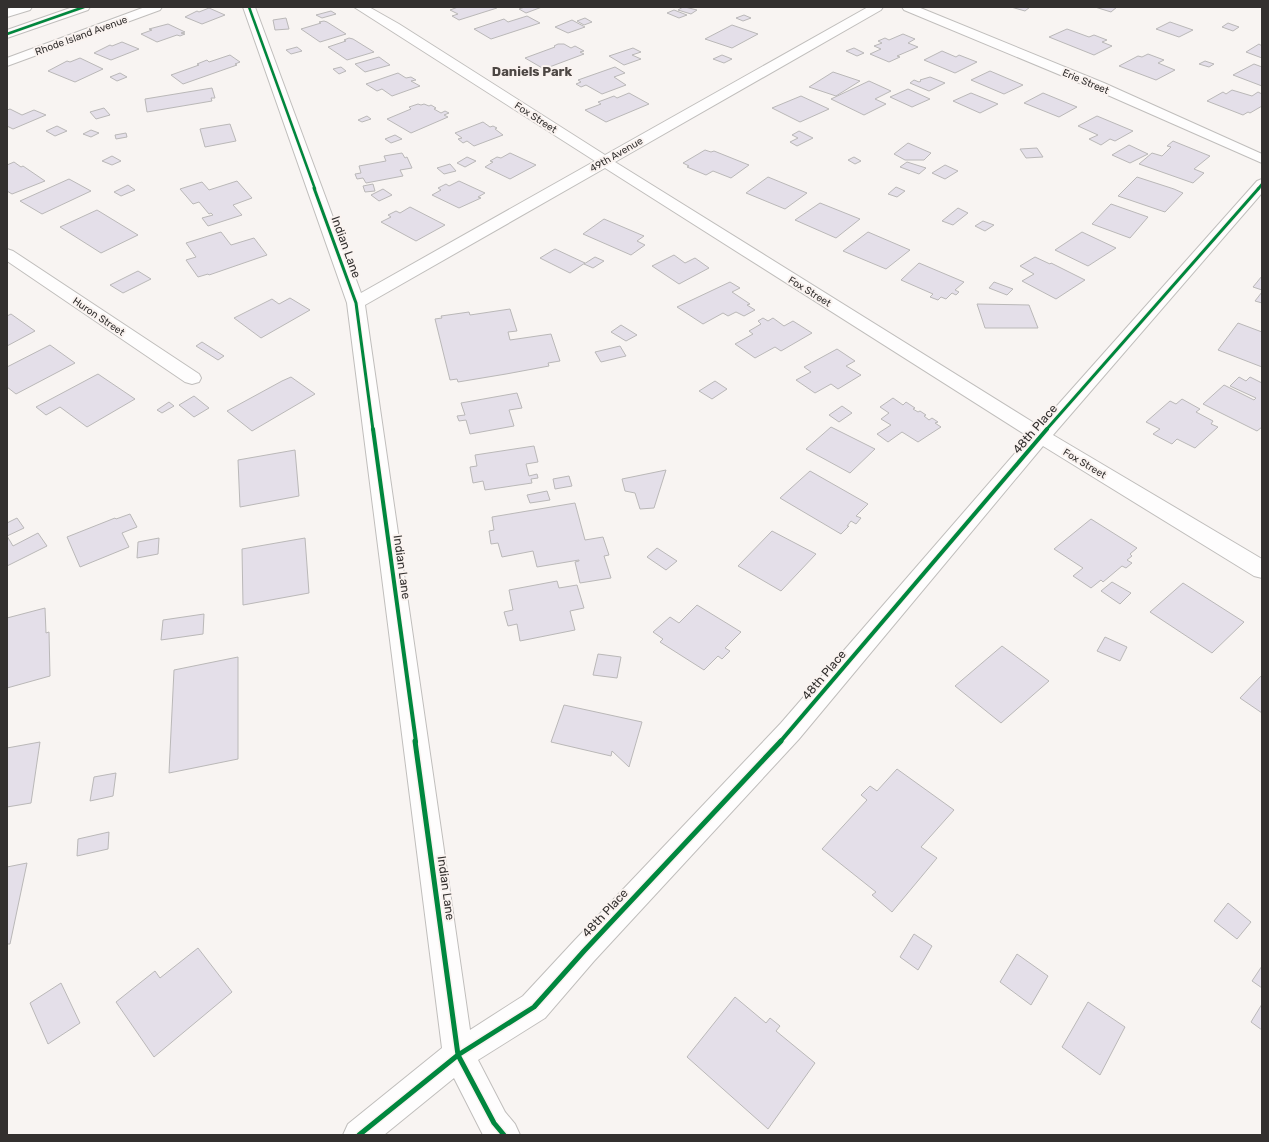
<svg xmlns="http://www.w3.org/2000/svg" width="1269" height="1142" font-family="Rubik,sans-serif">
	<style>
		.building { fill: #e4dfe9; stroke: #bab8b8 }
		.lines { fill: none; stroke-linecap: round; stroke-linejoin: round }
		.minor-casing { stroke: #c0bebc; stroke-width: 2 }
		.tertiary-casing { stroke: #c0bebc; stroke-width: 2 }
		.minor { fill: #fefdfd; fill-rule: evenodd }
		.tertiary { fill: #fefdfd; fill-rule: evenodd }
		.cycleway-far3-casing { stroke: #faf3f0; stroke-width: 4 }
		.cycleway-far2-casing { stroke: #faf3f0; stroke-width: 5 }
		.cycleway-far1-casing { stroke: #faf3f0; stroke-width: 6 }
		.cycleway-casing { stroke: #faf3f0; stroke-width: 8 }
		.cycleway-far3 { stroke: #00873e; stroke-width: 2.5 }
		.cycleway-far2 { stroke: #00873e; stroke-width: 3 }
		.cycleway-far1 { stroke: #00873e; stroke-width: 4 }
		.cycleway { stroke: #00873e; stroke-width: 5 }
		.labels { text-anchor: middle; stroke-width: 4; stroke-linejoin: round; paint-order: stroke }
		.far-street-label { font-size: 10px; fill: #33302f; stroke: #faf3f0 }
		.street-label { font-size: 12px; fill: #33302f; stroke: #faf3f0 }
		.far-district-label { font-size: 13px; font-weight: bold; fill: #4d4744; stroke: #faf3f0 }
	</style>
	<rect width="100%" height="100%" fill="#f8f4f2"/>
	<!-- building -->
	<path class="building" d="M458 7H496L497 8 459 20 452 16 458 14 450 10Z
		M525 7H542L526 13 519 9Z
		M683 7H685L697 10 691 14 678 10Z
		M1011 7H1030L1025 11Z
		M1095 7H1117L1111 12Z
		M209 8 225 15 202 24 185 17 197 11 199 12Z
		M674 10 687 15 679 18 667 13Z
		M331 11 336 14 322 18 316 15Z
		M744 15 751 18 743 21 736 18Z
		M527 16 540 23 491 39 474 29 504 19 508 22Z
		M286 18 289 29 275 30 273 20Z
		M585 18 592 22 584 25 577 21Z
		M572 20 585 27 568 33 555 27Z
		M324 21 327 22 346 34 320 42 301 29 321 23 319 22Z
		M1170 22 1193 30 1179 37 1156 29Z
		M1228 23 1239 27 1233 31 1222 27Z
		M168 24 185 32 181 33 185 34 180 36 177 35 157 42 141 34 152 30 149 29Z
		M732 25 758 34 732 48 705 39Z
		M1067 29 1089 37 1094 35 1107 40 1102 42 1112 46 1094 55 1049 37Z
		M903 34 915 39 908 43 918 47 897 56 900 57 889 62 870 54 881 49 874 46 882 43 878 41 885 38 889 40Z
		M349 38 353 39 374 52 347 60 328 47 346 41 344 40Z
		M122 42 139 49 111 60 94 53 110 45 112 46Z
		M558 44H564L571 48 575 46 584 51 580 52 584 54 544 69 525 58 555 47 554 46Z
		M1259 44 1262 46V58L1246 52Z
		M297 47 302 51 291 54 286 50Z
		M633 48 641 52 632 55 641 59 624 65 609 56Z
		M854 48 864 53 857 56 846 51Z
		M942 51 956 57 959 55 977 62 955 73 924 60Z
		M1148 54 1164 60 1158 63 1175 70 1156 80 1119 66 1138 56 1142 57Z
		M230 55 240 62 235 64 237 65 183 84 171 75 199 65 197 64 207 60 209 62Z
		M722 55 732 59 724 63 713 59Z
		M379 57 390 65 365 72 355 64Z
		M80 58 103 69 75 82 48 71 67 61 70 62Z
		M1205 61 1214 64 1209 67 1199 64Z
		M1254 64 1262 67V86L1233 75Z
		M341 67 346 71 339 74 333 69Z
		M615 67 625 73 614 77 626 85 602 94 586 85 581 87 576 84 581 82 578 80Z
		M990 71 1023 85 1004 94 971 80Z
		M833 72 860 81 836 96 809 87Z
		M120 73 127 77 117 81 110 77Z
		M398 73 406 78 411 77 416 80 411 81 420 86 392 96 382 89 377 91 366 84Z
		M930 77 945 83 929 91 910 83 914 80 919 82 921 81 920 80Z
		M869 81 891 91 875 99 886 104 864 115 831 99Z
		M212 88 215 98H211L212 101 147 112 145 99Z
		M908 89 930 99 912 107 890 97Z
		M1232 90 1252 96 1258 92 1262 94V106L1250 113 1248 112 1243 115 1207 101 1223 92 1226 94Z
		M629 93 649 104 606 122 585 110 601 104 598 102 614 96 617 98Z
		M971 93 998 104 980 113 953 101Z
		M1043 93 1077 107 1059 117 1024 103Z
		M801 96 829 109 800 122 772 108Z
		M418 104 421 105 424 104 429 106 431 105 436 108 434 109 441 113 445 111 449 113 444 115 448 117 411 133 387 119 411 109 409 107Z
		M104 108 110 115 96 119 90 112Z
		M10 109 22 115 34 110 46 115 13 129 7 126V110Z
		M367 116 371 119 362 122 358 120Z
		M1097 116 1133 131 1115 141 1110 139 1101 145 1089 139 1098 135 1078 126Z
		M483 122 490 127 493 126 497 128 495 129 503 135 474 146 467 141 463 143 458 139 462 138 455 133Z
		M230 124 236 141 205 147 200 129Z
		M57 126 67 131 55 136 46 131Z
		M91 130 99 133 91 137 83 134Z
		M799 131 813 138 797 146 790 142 798 138 792 135Z
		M126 133 127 137 116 139 115 135Z
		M395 135 402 139 391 143 385 139Z
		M1173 141 1210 156 1194 169 1204 173 1193 183 1139 164 1152 153 1162 156 1171 147 1167 146Z
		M908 143 931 153 924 160H905L894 154Z
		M1129 145 1148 154 1130 163 1112 155Z
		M1037 148 1043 157 1026 158 1020 149Z
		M705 150 711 152 714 151 749 165 731 178 713 171 706 175 687 167 689 166 683 163Z
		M402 153 405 158 407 157 412 168 400 170 403 176 366 183 363 178 357 179 355 174 361 173 359 166 386 161 384 156Z
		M510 153 536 165 510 179 485 167 493 162 490 161 497 157 501 158Z
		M112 156 121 161 112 165 102 161Z
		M467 157 476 161 465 167 457 163Z
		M854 157 861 161 855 164 848 160Z
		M14 162 21 167 23 166 45 181 12 194 7 191V165Z
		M907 162 926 168 919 174 900 167Z
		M450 164 456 171 444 174 437 168Z
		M945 165 958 171 945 179 932 173Z
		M768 177 807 193 785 209 746 193Z
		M1137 177 1174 189 1183 193 1165 212 1118 196Z
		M69 179 91 191 42 214 20 201Z
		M237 181 252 198 233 205 242 215 208 226 202 218 213 215 211 213 209 214 199 202 193 204 180 189 202 182 209 190Z
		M459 181 485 193 478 197 481 198 459 208 432 195 441 190 438 188 446 184 449 186Z
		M373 184 375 191 365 192 363 186Z
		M128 185 135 190 121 196 114 192Z
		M896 187 905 191 897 197 888 194Z
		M383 189 392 195 379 201 371 195Z
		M820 203 860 219 836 238 795 220Z
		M1111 204 1148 217 1130 238 1092 224Z
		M410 207 445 225 416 241 381 222 391 217 388 215 396 211 400 213Z
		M958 208 968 213 953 225 942 221Z
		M97 210 138 235 101 253 60 227Z
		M604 219 644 236 637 241 645 245 631 255 583 234Z
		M983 221 994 225 985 231 975 226Z
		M221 232 231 245 254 238 267 255 209 275 208 274 198 277 186 260 196 257 186 243Z
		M868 232 910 250 886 269 843 251Z
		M1082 232 1116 248 1088 266 1055 250Z
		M555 249 585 263 570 273 540 258Z
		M674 255 685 263 695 258 709 268 679 284 652 266Z
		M595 257 604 261 593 268 584 264Z
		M1035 257 1050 264 1051 263 1085 280 1056 299 1022 281 1034 274 1020 266Z
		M919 263 964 282 955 290 959 292 956 295 952 293 946 299 941 297 938 300 930 297 933 294 901 280Z
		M138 271 151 279 123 293 110 285Z
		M1262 276V290L1253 287Z
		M730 282 740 288 732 292 750 304 747 305 755 310 744 316 736 312 728 316 723 313 703 324 677 307Z
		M994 282 1013 289 1007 295 989 288Z
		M1262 292V303L1255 301Z
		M290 298 310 310 261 338 234 318 272 299 279 304Z
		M977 304 1029 305 1038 328H985Z
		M510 309 517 331 508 332 510 340 551 334 560 361 548 363 549 366 506 374 458 382 457 379 450 380 435 319 442 318 441 316 469 312 470 315Z
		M11 314 35 331 7 346V316Z
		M763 318 768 321 773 318 784 326 793 321 812 333 781 351 775 347 755 358 735 344 753 334 749 331 761 324 758 321Z
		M1238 323 1262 332V367L1218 350Z
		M621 325 637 335 626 341 611 332Z
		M202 342 224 356 218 360 196 346Z
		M50 345 75 363 16 394 7 387V367Z
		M620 346 626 356 601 362 595 352Z
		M837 349 855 361 846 366 861 375 838 389 831 384 815 393 796 380 811 372 804 367Z
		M98 374 135 399 87 427 60 407 46 415 36 407Z
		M291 377 315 394 252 431 227 411 282 381Z
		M1239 377 1246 381 1250 377 1262 383V427L1257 431 1203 404 1224 385 1254 400 1256 398 1230 386Z
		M715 381 727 389 712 399 699 391Z
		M517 393 522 408 509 410 514 426 470 434 466 420 459 421 457 416 465 415 461 403Z
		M194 396 209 408 194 417 179 405Z
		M893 398 903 405 906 402 915 408 913 409 918 412 920 411 926 415 924 416 929 420 932 418 938 422 935 423 941 427 918 442 902 432 888 442 877 434 891 425 881 419 889 413 880 407Z
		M1182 399 1200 409 1196 412 1213 421 1211 424 1218 427 1195 448 1177 439 1172 444 1153 434 1160 429 1146 422 1170 401 1176 404Z
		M169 402 174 406 162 413 157 410Z
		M842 406 852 413 839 422 829 415Z
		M831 427 875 449 850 473 806 449Z
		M534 446 538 462 526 464 529 476 537 474 538 478 531 479 532 483 485 490 483 481 473 483 470 467 477 466 475 455Z
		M295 450 299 496 240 507 238 460Z
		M666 470 654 508 640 509 635 493 625 491 622 479Z
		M810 471 868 504 856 516 861 518 856 524 851 521 847 526H849L841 534 780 498Z
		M569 476 572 486 555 489 553 479Z
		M547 491 550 500 530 503 527 495Z
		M575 503 585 540 603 537 609 555 604 556 611 578 580 583 575 562 579 561V560L537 567 533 551 502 557 498 543 491 544 489 531 494 530 492 517Z
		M130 514 137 527 122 533 129 547 80 567 67 537 115 518 116 519Z
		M17 518 24 528 7 536V523Z
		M1091 519 1137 548 1130 554 1132 556 1127 560 1132 563 1126 568 1122 566 1103 582 1101 580 1091 588 1073 576 1083 568 1054 549Z
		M772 531 816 554 781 591 738 566Z
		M38 533 47 546 7 566V536L13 546Z
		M159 538 158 554 137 558 138 542Z
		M305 538 309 593 243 605 242 549Z
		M657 548 677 561 666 570 647 557Z
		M557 581 559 588 577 585 584 608 570 611 575 630 520 641 517 624 508 626 504 612 513 610 509 590Z
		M1112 582 1131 593 1120 604 1101 591Z
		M1183 583 1244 622 1212 653 1150 612Z
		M697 605 741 632 725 648 730 651 722 659 718 656 704 670 660 642 663 639 653 632 670 617 679 623Z
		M45 608 46 633 49 632 50 676 7 688V618Z
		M204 614 203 634 161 640 163 620Z
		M1105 637 1127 647 1120 661 1097 651Z
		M1002 646 1049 681 1001 723 955 686Z
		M598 654 621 657 617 678 593 675Z
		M238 657V759L169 773 174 670Z
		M1262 675V713L1240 698Z
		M564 705 642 722 629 767 612 751 611 756 551 742Z
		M40 742 31 803 7 807V748Z
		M897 769 954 810 921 847 937 858 892 912 872 895 876 892 822 849 867 800 861 795 870 786 877 791Z
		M116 773 113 796 90 801 94 777Z
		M109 832 108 849 77 856 78 839Z
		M27 863 10 944H7V867Z
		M1228 903 1251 922 1237 939 1214 921Z
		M914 934 932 946 918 970 900 957Z
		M198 948 232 992 154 1057 116 1002 155 971 160 978Z
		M1017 954 1048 976 1031 1005 1000 982Z
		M1262 966V988L1252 981Z
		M61 983 80 1023 48 1044 30 1003Z
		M735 997 766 1023 770 1018 780 1026 776 1031 815 1063 768 1129 687 1057Z
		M1088 1002 1125 1027 1100 1075 1062 1047Z
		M1262 1004V1030L1251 1022Z"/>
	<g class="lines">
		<defs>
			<path id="minor" d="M14 7H32L30 10 7 17V9Z
				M145 7H162L160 10 7 66V58Z
				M243 7H255L361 293 595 161 354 7H369L399 24 605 155 868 7H883L881 10 615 162 1039 426 1257 181 1262 179V193L1053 435 1262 559V578L1254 576 1043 446 799 739 594 961 545 1018 478 1060 505 1112 515 1124 520 1135H483L454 1078 384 1135H343L348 1124 442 1048 347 303ZM605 168 1029 437 781 723 574 941 523 996 470 1030 365 305Z
				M902 7H918L1104 83 1262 154V163L1094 89 904 10Z
				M7 249 13 251 199 374 201 378 199 382 192 384 185 382 7 261Z"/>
			<path id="tertiary" d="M73 7H90L88 10 7 38V30Z"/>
		</defs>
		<!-- minor casing -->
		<use href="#minor" class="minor-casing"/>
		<!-- tertiary casing -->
		<use href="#tertiary" class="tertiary-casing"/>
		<!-- minor -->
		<use href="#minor" class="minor"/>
		<!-- tertiary -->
		<use href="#tertiary" class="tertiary"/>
		<defs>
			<path id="cycleway-far3" d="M249 7 315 189
				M7 34 84 7
				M1258 189 1262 184"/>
			<path id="cycleway-far2" d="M314 188 356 303 373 430
				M1046 430 1259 188"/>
			<path id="cycleway-far1" d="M373 429 416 742
				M780 742 1047 429"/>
			<path id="cycleway" d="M415 741 458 1055 494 1123 504 1135
				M359 1135 458 1055 534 1007 584 951 781 741"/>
		</defs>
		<!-- cycleway-far3 casing -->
		<use href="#cycleway-far3" class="cycleway-far3-casing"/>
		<!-- cycleway-far2 casing -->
		<use href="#cycleway-far2" class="cycleway-far2-casing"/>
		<!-- cycleway-far1 casing -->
		<use href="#cycleway-far1" class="cycleway-far1-casing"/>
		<!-- cycleway casing -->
		<use href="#cycleway" class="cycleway-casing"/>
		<!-- cycleway-far3 -->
		<use href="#cycleway-far3" class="cycleway-far3"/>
		<!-- cycleway-far2 -->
		<use href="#cycleway-far2" class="cycleway-far2"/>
		<!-- cycleway-far1 -->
		<use href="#cycleway-far1" class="cycleway-far1"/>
		<!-- cycleway -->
		<use href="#cycleway" class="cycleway"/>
	</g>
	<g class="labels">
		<!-- far-street labels -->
		<g class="far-street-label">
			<text transform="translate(81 35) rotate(-20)" y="4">Rhode Island Avenue</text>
			<text transform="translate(1086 81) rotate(23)" y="4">Erie Street</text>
			<text transform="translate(536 117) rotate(33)" y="4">Fox Street</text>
			<text transform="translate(616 154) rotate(-30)" y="4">49th Avenue</text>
			<text transform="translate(810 291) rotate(32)" y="4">Fox Street</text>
			<text transform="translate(99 316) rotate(34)" y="4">Huron Street</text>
			<text transform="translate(1085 463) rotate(31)" y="4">Fox Street</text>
		</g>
		<!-- street labels -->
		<g class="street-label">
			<text transform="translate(346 247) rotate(70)" y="4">Indian Lane</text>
			<text transform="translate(1035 429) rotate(-49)" y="4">48th Place</text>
			<text transform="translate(402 567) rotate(82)" y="4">Indian Lane</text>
			<text transform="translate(824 675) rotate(-50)" y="4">48th Place</text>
			<text transform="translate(446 888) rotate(82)" y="4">Indian Lane</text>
			<text transform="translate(605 913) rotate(-47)" y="4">48th Place</text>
		</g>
		<!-- far-district labels -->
		<g class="far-district-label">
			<text x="532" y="76">Daniels Park</text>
		</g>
	</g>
	<!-- border -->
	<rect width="1269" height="1142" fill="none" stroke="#33302f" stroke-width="16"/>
</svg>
